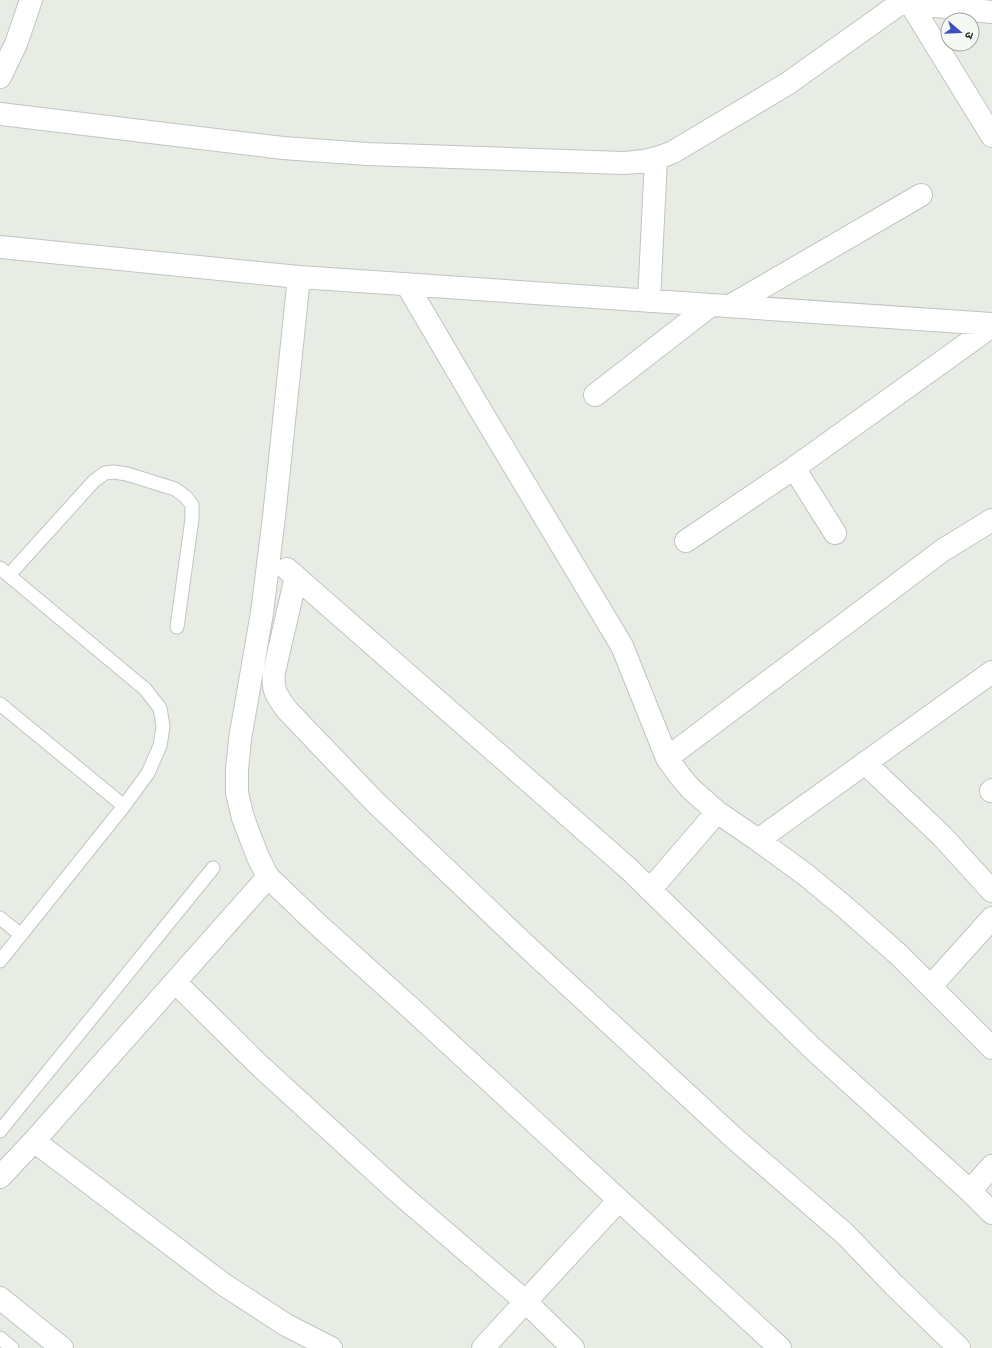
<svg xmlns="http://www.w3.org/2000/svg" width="992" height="1348" font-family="'Crimson Pro','Noto Sans Devanagari',serif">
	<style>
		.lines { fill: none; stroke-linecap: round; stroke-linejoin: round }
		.service-casing { stroke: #c0c5be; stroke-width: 15 }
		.minor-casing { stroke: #c0c5be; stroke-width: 24 }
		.primary-casing { stroke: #c0c5be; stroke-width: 24 }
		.service { stroke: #fff; stroke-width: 13 }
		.minor { stroke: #fff; stroke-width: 22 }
		.primary { stroke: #fff; stroke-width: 22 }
	</style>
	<rect width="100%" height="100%" fill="#e7ece5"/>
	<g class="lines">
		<defs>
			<path id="service" d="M0 568 145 689 160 708 163 726 160 746 148 773 124 806 0 961
				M9 575 94 481 105 473 114 472 127 474 175 489 186 497 192 505V519L177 627
				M0 704 124 806
				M0 918 21 935
				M0 1131 213 868
				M0 1338 12 1348"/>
			<path id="minor" d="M900 2 992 12
				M910 3 992 136
				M0 114 283 148 367 154 623 163C642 162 655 160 673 152L787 84 902 2
				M0 247 299 277 992 324
				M299 277 274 517 262 613 240 739 237 770V793L243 818 258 857 268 877 315 922 415 1012 619 1200
				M407 285 484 416 622 646 667 758 680 776 691 789 717 812 758 840 806 875 847 909 899 955 992 1048
				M649 301 656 159
				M730 306 921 195
				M595 395 711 305
				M794 468 835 533
				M686 541 794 468 992 326
				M287 569 629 869 812 1048 970 1191 992 1213
				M296 577 274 672C272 690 276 695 287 710L374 801 522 942 735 1139 845 1234 894 1285 959 1348
				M667 758 943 550 992 520
				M865 763 942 836 992 891
				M991 791 992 790
				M758 840 992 672
				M650 890 717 812
				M175 982 258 1064 399 1193 525 1301 573 1348
				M931 986 992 918
				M34 1141 223 1284 286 1325 331 1348
				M0 1177 34 1141 268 877
				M970 1191 992 1166
				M0 1298 62 1348
				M483 1348 619 1200 780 1348"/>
			<path id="primary" d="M0 77 16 44 31 0"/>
		</defs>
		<!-- service casing -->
		<use href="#service" class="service-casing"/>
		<!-- minor casing -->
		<use href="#minor" class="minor-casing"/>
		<!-- primary casing -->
		<use href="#primary" class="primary-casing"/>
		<!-- service -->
		<use href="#service" class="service"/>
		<!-- minor -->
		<use href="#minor" class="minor"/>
		<!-- primary -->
		<use href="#primary" class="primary"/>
	</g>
	<!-- north arrow -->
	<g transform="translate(960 32) rotate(109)"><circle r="19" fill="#f4faf3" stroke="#a1a5a0"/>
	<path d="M0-3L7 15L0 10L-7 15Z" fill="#3e4ec1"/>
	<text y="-6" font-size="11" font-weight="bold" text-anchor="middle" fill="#242623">उ</text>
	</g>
</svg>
